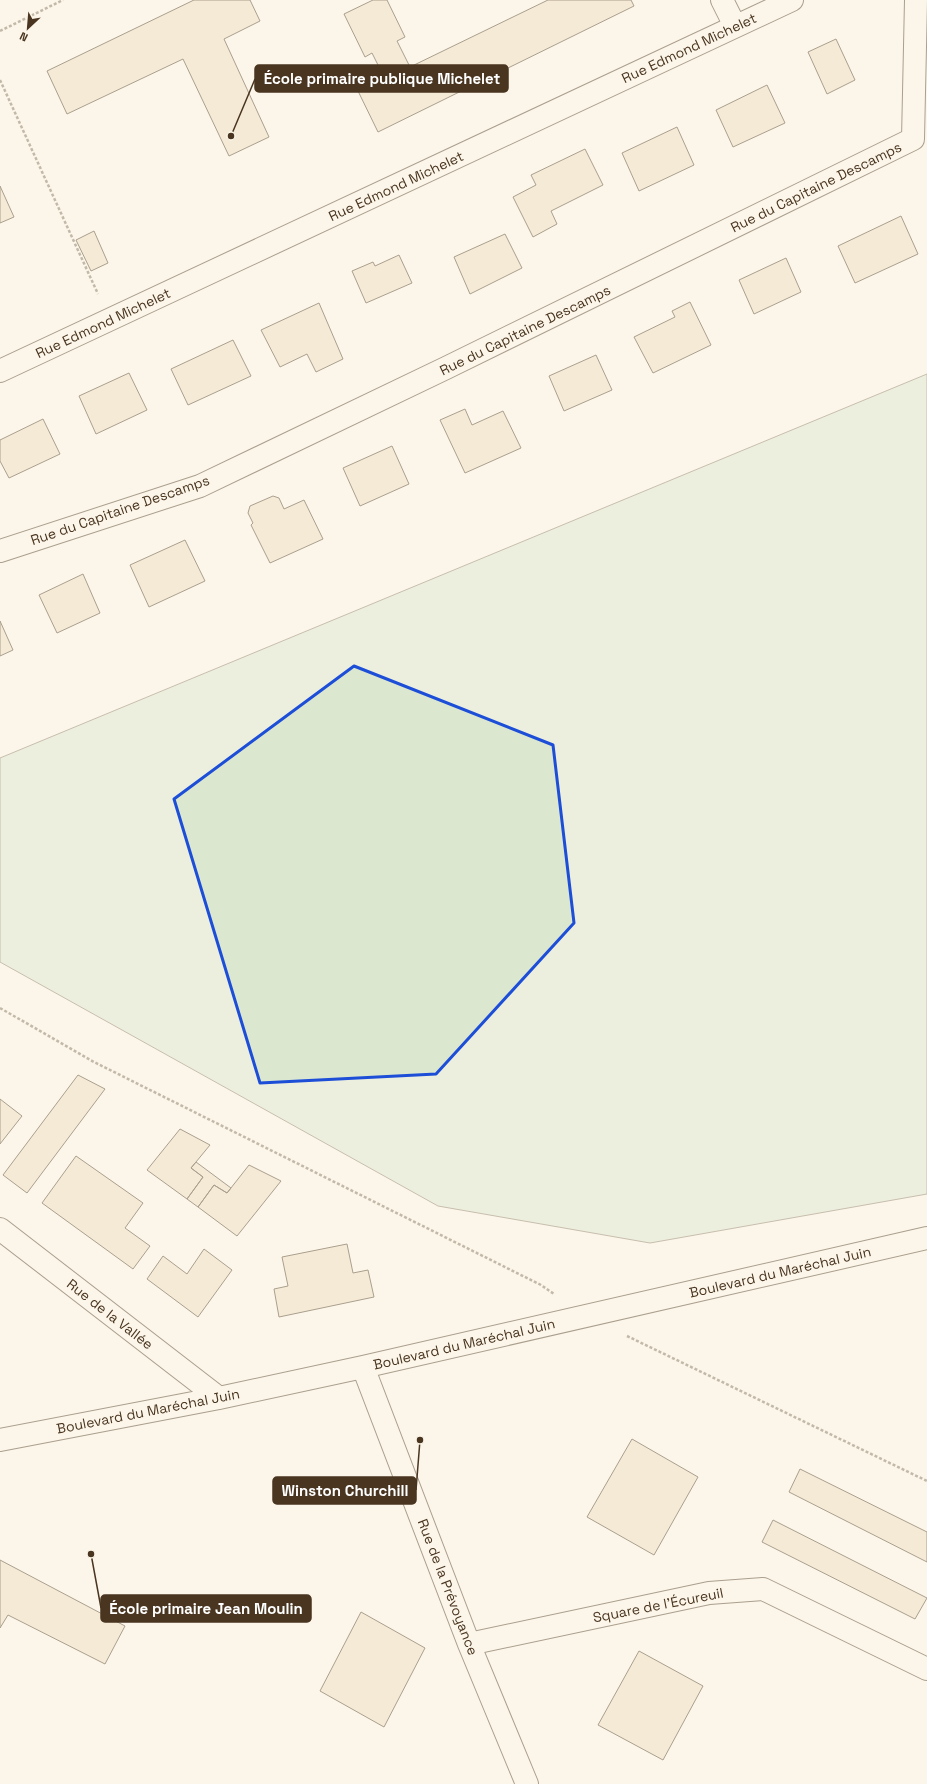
<svg xmlns="http://www.w3.org/2000/svg" width="927" height="1784" font-family="'Space Grotesk',sans-serif">
	<style>
		.green { fill: #dce7d0; stroke: #887966 }
		.building { fill: #ecdcbc; stroke: #4a3520 }
		.lines { fill: none; stroke-linecap: round; stroke-linejoin: round }
		.street-casing { stroke: #4a3520; stroke-width: 24 }
		.path { stroke: #7f6f5c; stroke-width: 2.5; stroke-dasharray: 3 2; stroke-linecap: butt }
		.street { stroke: #fbf6e9; stroke-width: 22 }
		.marked { fill: none; stroke: #1d4ed8; stroke-width: 3; stroke-linejoin: round }
		.labels { text-anchor: middle; stroke-width: 3; stroke-linejoin: round; paint-order: stroke }
		.street-label { font-size: 14px; fill: #4a3520; stroke: #fbf6e9 }
		.leader { fill: none; stroke: #4a3520; stroke-width: 1.5 }
		.callout-dot { fill: #4a3520; stroke: #fbf6e9; stroke-width: 1.5 }
		.callout { fill: #4a3520; stroke: #4a3520; stroke-width: 1.5 }
		.callout-label { font-size: 15px; text-anchor: middle; font-weight: bold; fill: #fff }
	</style>
	<rect width="100%" height="100%" fill="#fbf6e9"/>
	<!-- green -->
	<path class="green" d="M927 374V1194L650 1243 438 1206 0 962V758Z"/>
	<!-- building -->
	<path class="building" d="M194 0H250L260 21 224 39 269 137 229 156 183 59 67 114 47 71Z
		M373 0H387L405 37 397 41 410 67 548 0H631L634 6 378 132 358 91 384 77 372 53 365 57 344 14Z
		M836 39 855 80 827 94 808 52Z
		M767 85 785 123 733 147 716 110Z
		M677 127 694 165 639 191 622 153Z
		M585 149 603 185 551 211 557 224 533 237 513 197 536 185 531 175Z
		M0 186 14 217 0 223Z
		M901 216 918 254 855 283 838 246Z
		M94 231 108 263 91 271 76 240Z
		M505 234 522 268 470 294 454 257Z
		M399 255 412 283 366 303 352 271 373 262 375 266Z
		M786 258 801 292 754 314 739 280Z
		M690 302 711 345 653 373 634 337 675 317 672 311Z
		M319 303 343 359 316 372 307 354 280 367 261 330Z
		M233 340 251 376 188 405 171 369Z
		M596 355 612 390 564 411 549 376Z
		M129 373 147 410 96 434 79 396Z
		M465 409 472 425 503 411 521 448 465 473 440 420Z
		M43 419 60 454 9 478 0 461V440Z
		M392 446 409 484 360 506 343 468Z
		M273 496 279 498 284 509 304 500 323 539 270 563 251 525 253 523 248 513 250 506Z
		M185 540 205 581 149 607 130 565Z
		M83 574 100 613 57 633 39 595Z
		M0 621 13 650 0 656Z
		M78 1075 105 1089 27 1193 3 1175Z
		M0 1099 22 1116 0 1144Z
		M180 1129 210 1145 191 1168 203 1177 187 1199 147 1170Z
		M76 1156 143 1203 125 1228 150 1246 133 1269 42 1203Z
		M196 1162 231 1188 227 1193 214 1185 198 1207 187 1199 203 1177 191 1168Z
		M249 1165 281 1181 237 1236 198 1207 214 1185 227 1193Z
		M347 1244 353 1273 368 1270 374 1297 279 1317 274 1289 288 1286 282 1257Z
		M204 1249 232 1270 198 1317 147 1279 163 1256 187 1274Z
		M632 1439 698 1477 654 1555 587 1517Z
		M800 1469 927 1532V1562L789 1492Z
		M773 1520 927 1598 915 1619 762 1542Z
		M0 1560 125 1626 105 1664 8 1615 0 1628Z
		M361 1612 425 1648 384 1727 320 1691Z
		M639 1651 703 1686 663 1760 598 1725Z"/>
	<g class="lines">
		<defs>
			<path id="street" d="M722 0 735 26
				M0 371 792 0
				M0 551 200 486 446 368 913 139 916 0
				M0 1229 219 1398
				M363 1367 469 1644 527 1784
				M0 1440 219 1398 363 1367 927 1238
				M469 1644 709 1593 763 1589 927 1669"/>
		</defs>
		<!-- street casing -->
		<use href="#street" class="street-casing"/>
		<!-- path -->
		<path class="path" d="M0 31 63 0
			M0 80 98 294
			M0 1008 94 1062 541 1285 554 1294
			M627 1336 927 1481"/>
		<!-- street -->
		<use href="#street" class="street"/>
	</g>
	<!-- marked area -->
	<path d="M0 0H927V1784H0ZM354 666 553 745 574 923 436 1074 260 1083 174 799Z" fill="#fbf6e9" fill-opacity=".55" fill-rule="evenodd"/>
	<path class="marked" d="M354 666 553 745 574 923 436 1074 260 1083 174 799Z"/>
	<g class="labels">
		<!-- street labels -->
		<g class="street-label">
			<text transform="translate(689 48) rotate(-25)" y="5">Rue Edmond Michelet</text>
			<text transform="translate(396 186) rotate(-25)" y="5">Rue Edmond Michelet</text>
			<text transform="translate(816 187) rotate(-26)" y="5">Rue du Capitaine Descamps</text>
			<text transform="translate(103 323) rotate(-25)" y="5">Rue Edmond Michelet</text>
			<text transform="translate(525 330) rotate(-26)" y="5">Rue du Capitaine Descamps</text>
			<text transform="translate(120 510) rotate(-19)" y="5">Rue du Capitaine Descamps</text>
			<text transform="translate(780 1272) rotate(-13)" y="5">Boulevard du Maréchal Juin</text>
			<text transform="translate(110 1314) rotate(38)" y="5">Rue de la Vallée</text>
			<text transform="translate(464 1344) rotate(-13)" y="5">Boulevard du Maréchal Juin</text>
			<text transform="translate(148 1411) rotate(-11)" y="5">Boulevard du Maréchal Juin</text>
			<text transform="translate(448 1587) rotate(69)" y="5">Rue de la Prévoyance</text>
			<text transform="translate(658 1605) rotate(-11)" y="5">Square de l'Écureuil</text>
		</g>
	</g>
	<!-- callouts -->
	<path class="leader" d="M231 136L255 79M420 1440L416 1490M91 1554L101 1608"/>
	<g class="callout-dot">
		<circle cx="231" cy="136" r="4"/>
		<circle cx="420" cy="1440" r="4"/>
		<circle cx="91" cy="1554" r="4"/>
	</g>
	<g class="callout">
		<rect x="255" y="65" width="253" height="27" rx="4"/>
		<rect x="273" y="1477" width="143" height="27" rx="4"/>
		<rect x="101" y="1595" width="210" height="27" rx="4"/>
	</g>
	<g class="callout-label">
		<text x="382" y="84">École primaire publique Michelet</text>
		<text x="345" y="1496">Winston Churchill</text>
		<text x="206" y="1614">École primaire Jean Moulin</text>
	</g>
	<!-- north arrow -->
	<g transform="translate(28 28) rotate(206)" stroke="#fbf6e9" stroke-width="3" paint-order="stroke">
	<path d="M0-3L7 15L0 10L-7 15Z" fill="#4a3520"/>
	<text y="-6" font-size="11" font-weight="bold" text-anchor="middle" fill="#4a3520">N</text>
	</g>
</svg>
